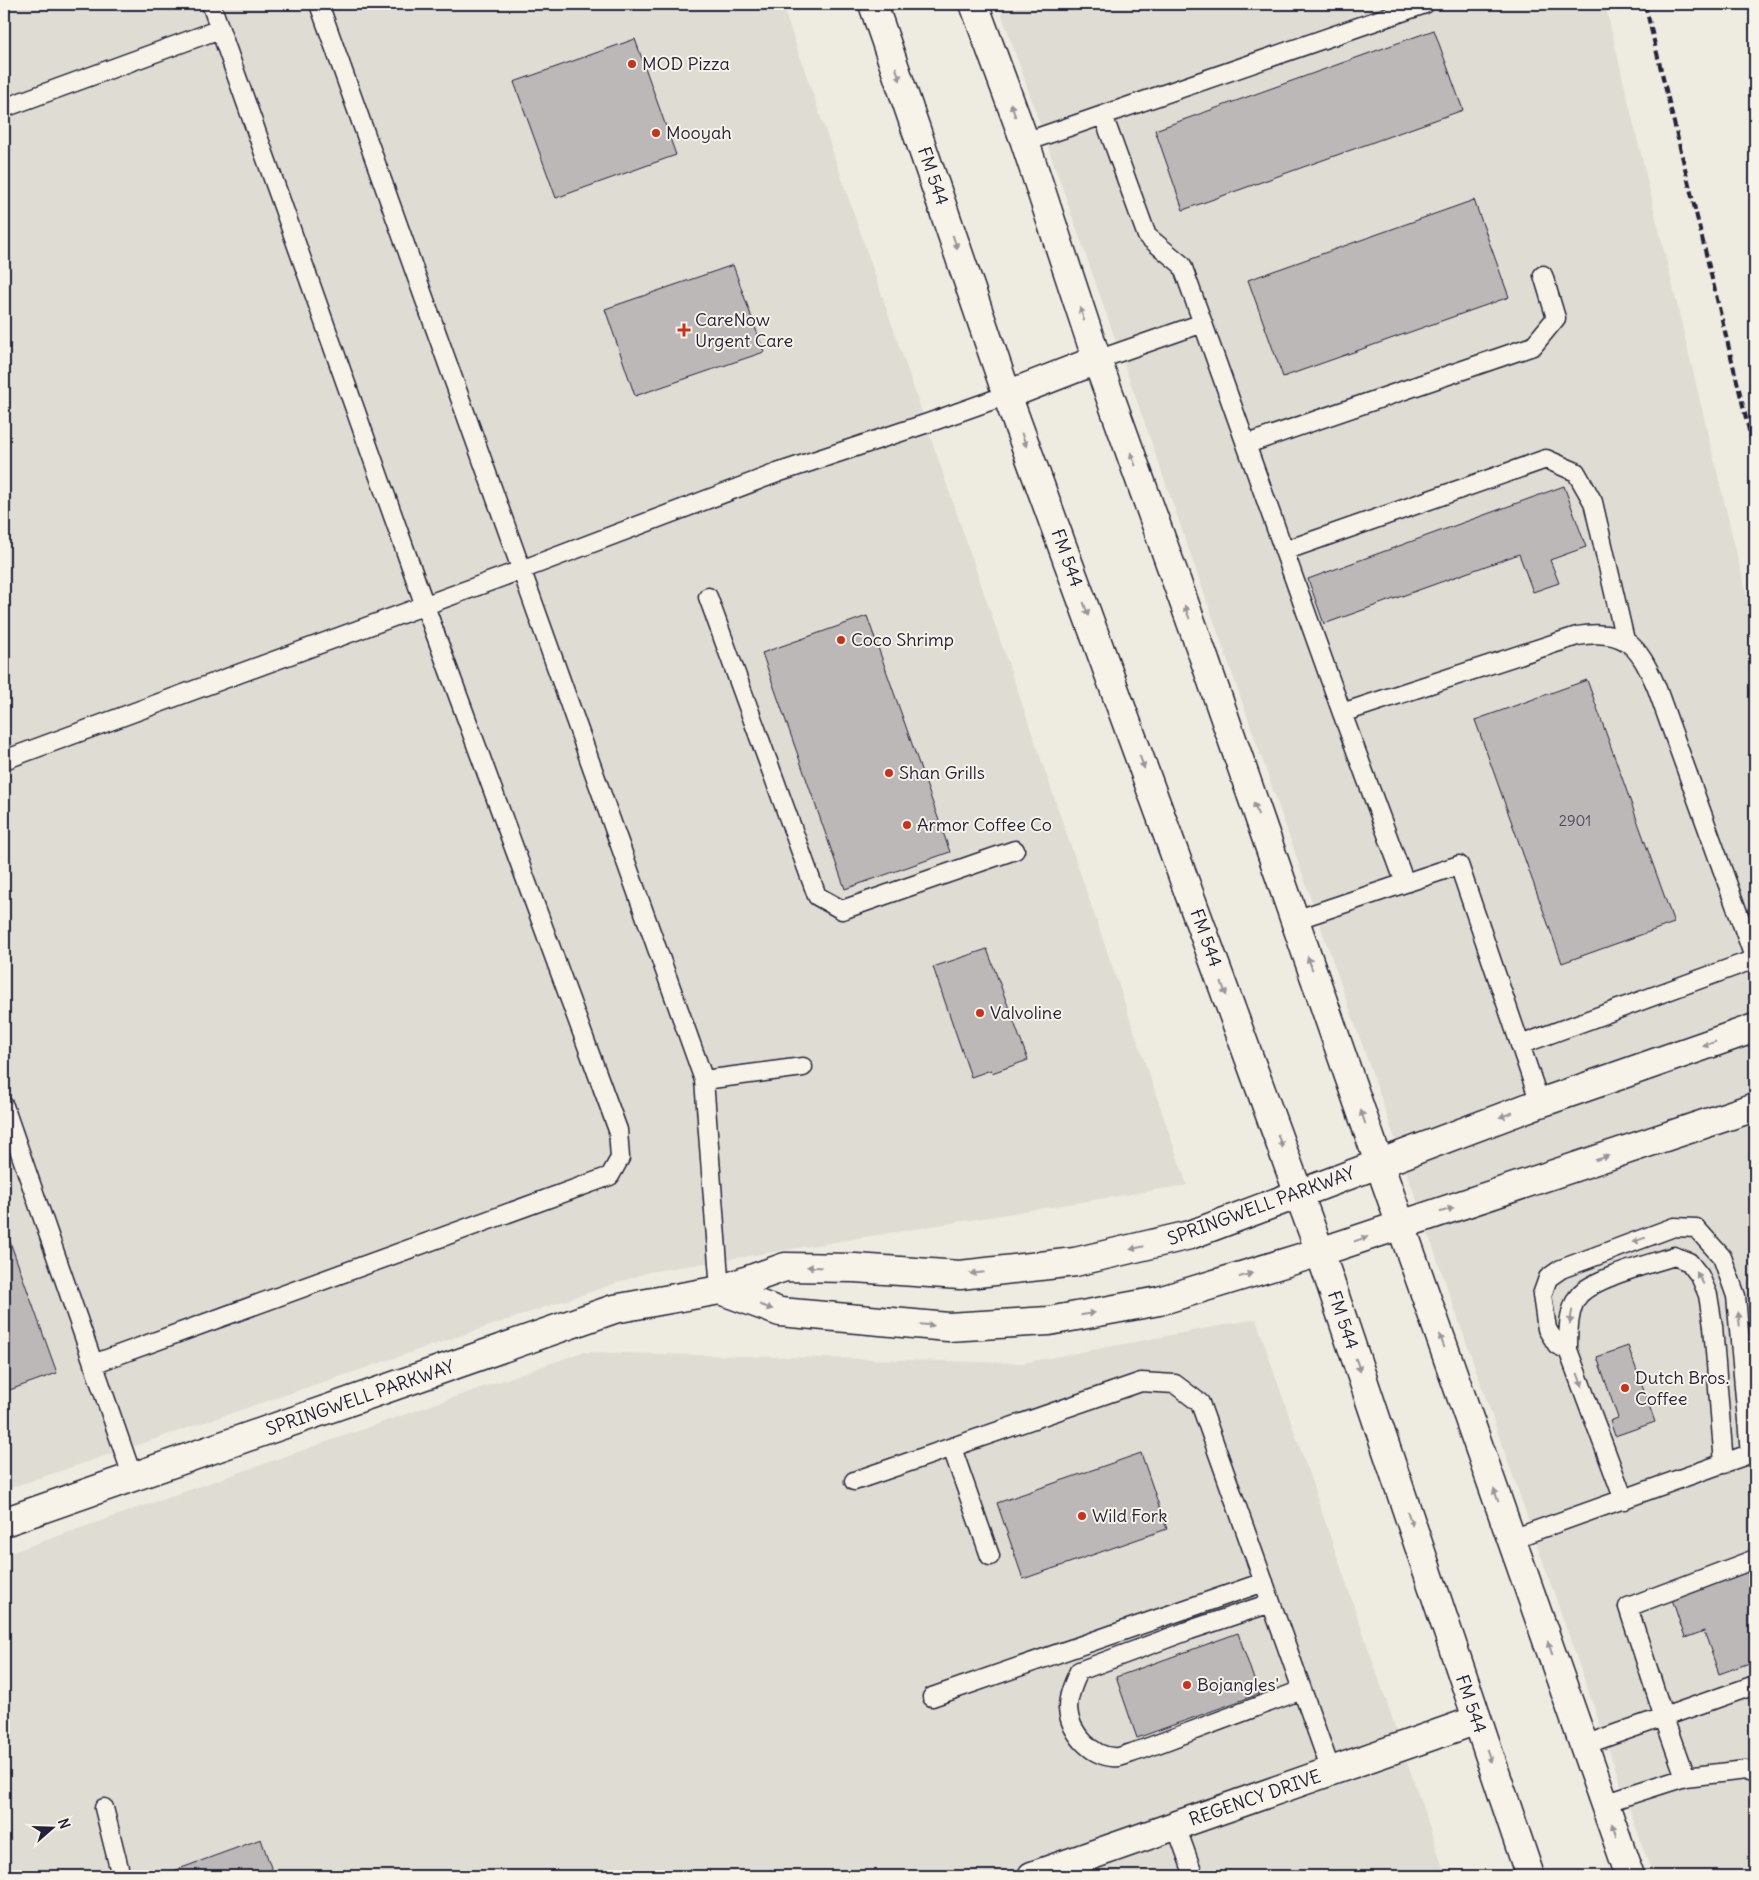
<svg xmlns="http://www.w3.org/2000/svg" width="1759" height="1880" font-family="Delius,sans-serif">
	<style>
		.built { fill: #dfdcd4 }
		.building { fill: #bbb8b7; stroke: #22223b }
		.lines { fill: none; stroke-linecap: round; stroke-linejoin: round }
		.lane-casing { stroke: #22223b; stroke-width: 21 }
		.street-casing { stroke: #22223b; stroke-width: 31 }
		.secondary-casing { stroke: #22223b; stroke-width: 31 }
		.primary-casing { stroke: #22223b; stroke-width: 31 }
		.lane { stroke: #f7f3e8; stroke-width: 18 }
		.street { stroke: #f7f3e8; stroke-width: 28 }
		.secondary { stroke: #f7f3e8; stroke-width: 28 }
		.primary { stroke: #f7f3e8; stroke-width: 28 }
		.rail { stroke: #22223b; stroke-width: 4; stroke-dasharray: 8 4; stroke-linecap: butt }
		.oneway { fill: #97959a }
		.poi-dot { fill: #c8321e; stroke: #f7f3e8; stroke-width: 2 }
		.labels { text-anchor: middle; stroke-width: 4; stroke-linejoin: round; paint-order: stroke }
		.number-label { font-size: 15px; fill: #48485a }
		.poi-label { font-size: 18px; fill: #22223b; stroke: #f7f3e8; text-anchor: start }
		.street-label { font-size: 18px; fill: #22223b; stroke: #f7f3e8 }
	</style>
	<rect width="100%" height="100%" fill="#eeebe1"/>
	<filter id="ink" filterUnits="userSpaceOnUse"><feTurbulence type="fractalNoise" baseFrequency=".02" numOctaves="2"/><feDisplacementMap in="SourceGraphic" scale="10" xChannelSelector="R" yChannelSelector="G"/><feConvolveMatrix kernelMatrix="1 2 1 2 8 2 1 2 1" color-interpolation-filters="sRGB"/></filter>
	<g filter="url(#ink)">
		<!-- built -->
		<path class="built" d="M4 4H782L1187 1185 649 1272 4 1490Z
			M998 4H1605L1755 630V1876H1653Z
			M1256 1319 1446 1876H4V1555L583 1352 1023 1363Z"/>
		<!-- building -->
		<path class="building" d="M1434 30 1463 110 1183 210 1155 130Z
			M635 39 676 155 556 198 514 82Z
			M1474 200 1509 297 1283 377 1248 280Z
			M733 265 764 352 635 396 605 309Z
			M1564 486 1586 547 1550 560 1559 583 1533 592 1519 554 1324 624 1308 579Z
			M867 616 950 852 845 889 762 653Z
			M1587 680 1674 923 1562 963 1475 720Z
			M987 949 1028 1060 992 1073 991 1070 971 1077 933 967Z
			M4 1225 57 1373 4 1392Z
			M1628 1346 1655 1422 1615 1436 1610 1421 1618 1418 1597 1357Z
			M1141 1453 1167 1529 1023 1579 997 1503Z
			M1755 1569V1661L1719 1674 1704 1631 1685 1638 1672 1599Z
			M1238 1633 1259 1694 1137 1738 1116 1677Z
			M261 1839 274 1876H166L165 1874Z"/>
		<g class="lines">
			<defs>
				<path id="lane" d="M319 4 704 1080 720 1290
					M4 108 220 29
					M1103 115 1147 236 1182 265 1342 713 1405 883
					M1025 142 1425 4
					M1097 360 1203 323
					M1247 444 1533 346 1556 318 1543 275
					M1284 551 1546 459 1576 472 1593 502 1625 640
					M708 597 817 896 842 910 1015 850
					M1342 713 1577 636C1625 628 1638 645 1656 686L1755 960
					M4 760 521 570 777 473 928 423 1007 395
					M1295 920 1459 865 1540 1103
					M1520 1045 1755 959
					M704 1080 803 1067
					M4 1106 133 1478
					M1568 1350C1568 1333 1568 1307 1580 1294 1597 1277 1650 1264 1674 1256L1689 1262 1700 1276 1708 1295 1713 1326 1724 1464
					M93 1364 610 1176 620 1158 618 1130 425 606 211 4
					M952 1448 990 1556
					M854 1481 1141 1382 1175 1384 1200 1403 1331 1771
					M1624 1500 1568 1350 1557 1345 1547 1329 1542 1295 1548 1278 1561 1269 1674 1227 1696 1228 1722 1257 1736 1296 1750 1454
					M1512 1539 1755 1452
					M1271 1603 1190 1630 1079 1671C1074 1682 1068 1695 1068 1708 1069 1732 1093 1760 1119 1757 1126 1755 1134 1752 1141 1750L1302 1690
					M932 1697 1264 1582
					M1584 1745 1755 1685
					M1685 1777 1664 1718 1628 1607 1755 1559
					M1604 1803 1685 1777 1746 1770 1755 1773
					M104 1808 121 1876
					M1176 1826 1194 1876"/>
				<path id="street" d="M1032 1876 1477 1720"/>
				<path id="secondary" d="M720 1290 780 1312 948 1327 1049 1321 1159 1301 1320 1252 1755 1107
					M4 1522 614 1309 720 1290 785 1267 855 1268 960 1275 1075 1262 1190 1235 1540 1103 1755 1028"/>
				<path id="primary" d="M873 4 1007 395 1320 1252 1530 1876
					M974 4 1025 142 1097 360 1204 658 1379 1163 1630 1876
					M1007 395 1097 360"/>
			</defs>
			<!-- lane casing -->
			<use href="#lane" class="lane-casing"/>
			<!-- street casing -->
			<use href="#street" class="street-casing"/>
			<!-- secondary casing -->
			<use href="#secondary" class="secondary-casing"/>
			<!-- primary casing -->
			<use href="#primary" class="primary-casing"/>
			<!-- lane -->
			<use href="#lane" class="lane"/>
			<!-- street -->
			<use href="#street" class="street"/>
			<!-- secondary -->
			<use href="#secondary" class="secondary"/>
			<!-- primary -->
			<use href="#primary" class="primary"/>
			<!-- rail -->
			<path class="rail" d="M1645 4 1755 455"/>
		</g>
		<!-- one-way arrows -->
		<defs><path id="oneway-solid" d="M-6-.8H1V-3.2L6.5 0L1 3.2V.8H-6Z" transform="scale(1.25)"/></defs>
		<g class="oneway">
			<use href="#oneway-solid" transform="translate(898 74) rotate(71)"/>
			<use href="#oneway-solid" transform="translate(1013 110) rotate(-110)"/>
			<use href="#oneway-solid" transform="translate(955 242) rotate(71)"/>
			<use href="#oneway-solid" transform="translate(1082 314) rotate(-108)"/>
			<use href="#oneway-solid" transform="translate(1024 440) rotate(70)"/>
			<use href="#oneway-solid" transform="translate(1133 459) rotate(-110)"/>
			<use href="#oneway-solid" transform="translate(1086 609) rotate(70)"/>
			<use href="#oneway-solid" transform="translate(1187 612) rotate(-110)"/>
			<use href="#oneway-solid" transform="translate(1142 762) rotate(70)"/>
			<use href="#oneway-solid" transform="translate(1256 809) rotate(-109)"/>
			<use href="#oneway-solid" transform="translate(1310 963) rotate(-109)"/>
			<use href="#oneway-solid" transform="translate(1224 989) rotate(70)"/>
			<use href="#oneway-solid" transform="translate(1709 1044) rotate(161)"/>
			<use href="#oneway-solid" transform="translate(1506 1115) rotate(160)"/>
			<use href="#oneway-solid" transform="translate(1363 1117) rotate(-109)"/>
			<use href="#oneway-solid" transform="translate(1280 1141) rotate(70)"/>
			<use href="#oneway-solid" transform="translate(1602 1158) rotate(-18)"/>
			<use href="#oneway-solid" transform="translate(1447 1210) rotate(-18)"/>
			<use href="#oneway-solid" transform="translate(1361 1239) rotate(-19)"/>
			<use href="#oneway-solid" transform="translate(1639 1240) rotate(160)"/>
			<use href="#oneway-solid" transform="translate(1137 1248) rotate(167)"/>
			<use href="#oneway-solid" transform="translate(814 1267) rotate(-179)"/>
			<use href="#oneway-solid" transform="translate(977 1273) rotate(174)"/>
			<use href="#oneway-solid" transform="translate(1246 1275) rotate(-17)"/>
			<use href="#oneway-solid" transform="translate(1700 1278) rotate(-120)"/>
			<use href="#oneway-solid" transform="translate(766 1307) rotate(20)"/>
			<use href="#oneway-solid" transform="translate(1088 1314) rotate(-10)"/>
			<use href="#oneway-solid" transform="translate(1571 1317) rotate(100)"/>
			<use href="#oneway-solid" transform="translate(1739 1319) rotate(-96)"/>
			<use href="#oneway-solid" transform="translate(927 1325) rotate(5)"/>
			<use href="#oneway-solid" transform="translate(1442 1341) rotate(-109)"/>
			<use href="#oneway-solid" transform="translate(1358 1365) rotate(71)"/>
			<use href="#oneway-solid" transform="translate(1580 1380) rotate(70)"/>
			<use href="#oneway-solid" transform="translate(1496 1495) rotate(-109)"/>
			<use href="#oneway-solid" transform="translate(1410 1519) rotate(71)"/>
			<use href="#oneway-solid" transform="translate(1550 1648) rotate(-109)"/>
			<use href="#oneway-solid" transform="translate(1489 1756) rotate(71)"/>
			<use href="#oneway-solid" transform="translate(1614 1830) rotate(-109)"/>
		</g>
	</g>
	<!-- markers -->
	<g class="poi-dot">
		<circle cx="632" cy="64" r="5"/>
		<circle cx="656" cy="133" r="5"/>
		<path d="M681.5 322.5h5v5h5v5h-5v5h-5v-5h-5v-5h5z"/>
		<circle cx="841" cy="640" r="5"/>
		<circle cx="889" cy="773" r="5"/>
		<circle cx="907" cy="825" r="5"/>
		<circle cx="980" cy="1013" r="5"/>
		<circle cx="1625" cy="1388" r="5"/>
		<circle cx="1082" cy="1516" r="5"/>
		<circle cx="1187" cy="1685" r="5"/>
	</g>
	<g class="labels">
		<!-- number labels -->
		<g class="number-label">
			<text x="1575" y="826">2901</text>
		</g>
		<!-- poi labels -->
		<g class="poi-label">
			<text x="642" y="70">MOD Pizza</text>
			<text x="666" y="139">Mooyah</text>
			<text x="695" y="326">CareNow<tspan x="695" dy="21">Urgent Care</tspan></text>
			<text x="851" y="646">Coco Shrimp</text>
			<text x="899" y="779">Shan Grills</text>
			<text x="917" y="831">Armor Coffee Co</text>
			<text x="990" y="1019">Valvoline</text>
			<text x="1635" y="1384">Dutch Bros.<tspan x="1635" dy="21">Coffee</tspan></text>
			<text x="1092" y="1522">Wild Fork</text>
			<text x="1197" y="1691">Bojangles'</text>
		</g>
		<!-- street labels -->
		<g class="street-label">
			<text transform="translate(933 176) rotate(71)" y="6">FM 544</text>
			<text transform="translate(1067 558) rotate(70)" y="6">FM 544</text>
			<text transform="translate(1206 938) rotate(70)" y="6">FM 544</text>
			<text transform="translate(1261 1206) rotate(-20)" y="6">SPRINGWELL PARKWAY</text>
			<text transform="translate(1343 1320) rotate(71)" y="6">FM 544</text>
			<text transform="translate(360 1398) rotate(-19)" y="6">SPRINGWELL PARKWAY</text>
			<text transform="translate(1471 1704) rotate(71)" y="6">FM 544</text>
			<text transform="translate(1255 1798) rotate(-19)" y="6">REGENCY DRIVE</text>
		</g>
	</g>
	<!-- margin -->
	<rect width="1759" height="1880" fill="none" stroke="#f7f3e8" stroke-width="20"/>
	<rect x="10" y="10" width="1739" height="1860" fill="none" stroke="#22223b" stroke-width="2" filter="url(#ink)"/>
	<!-- north arrow -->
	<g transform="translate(52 1828) rotate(70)" stroke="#f7f3e8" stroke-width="4" paint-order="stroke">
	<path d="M0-4L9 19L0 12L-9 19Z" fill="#22223b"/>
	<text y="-8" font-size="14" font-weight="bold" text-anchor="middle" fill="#22223b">N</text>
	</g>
</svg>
